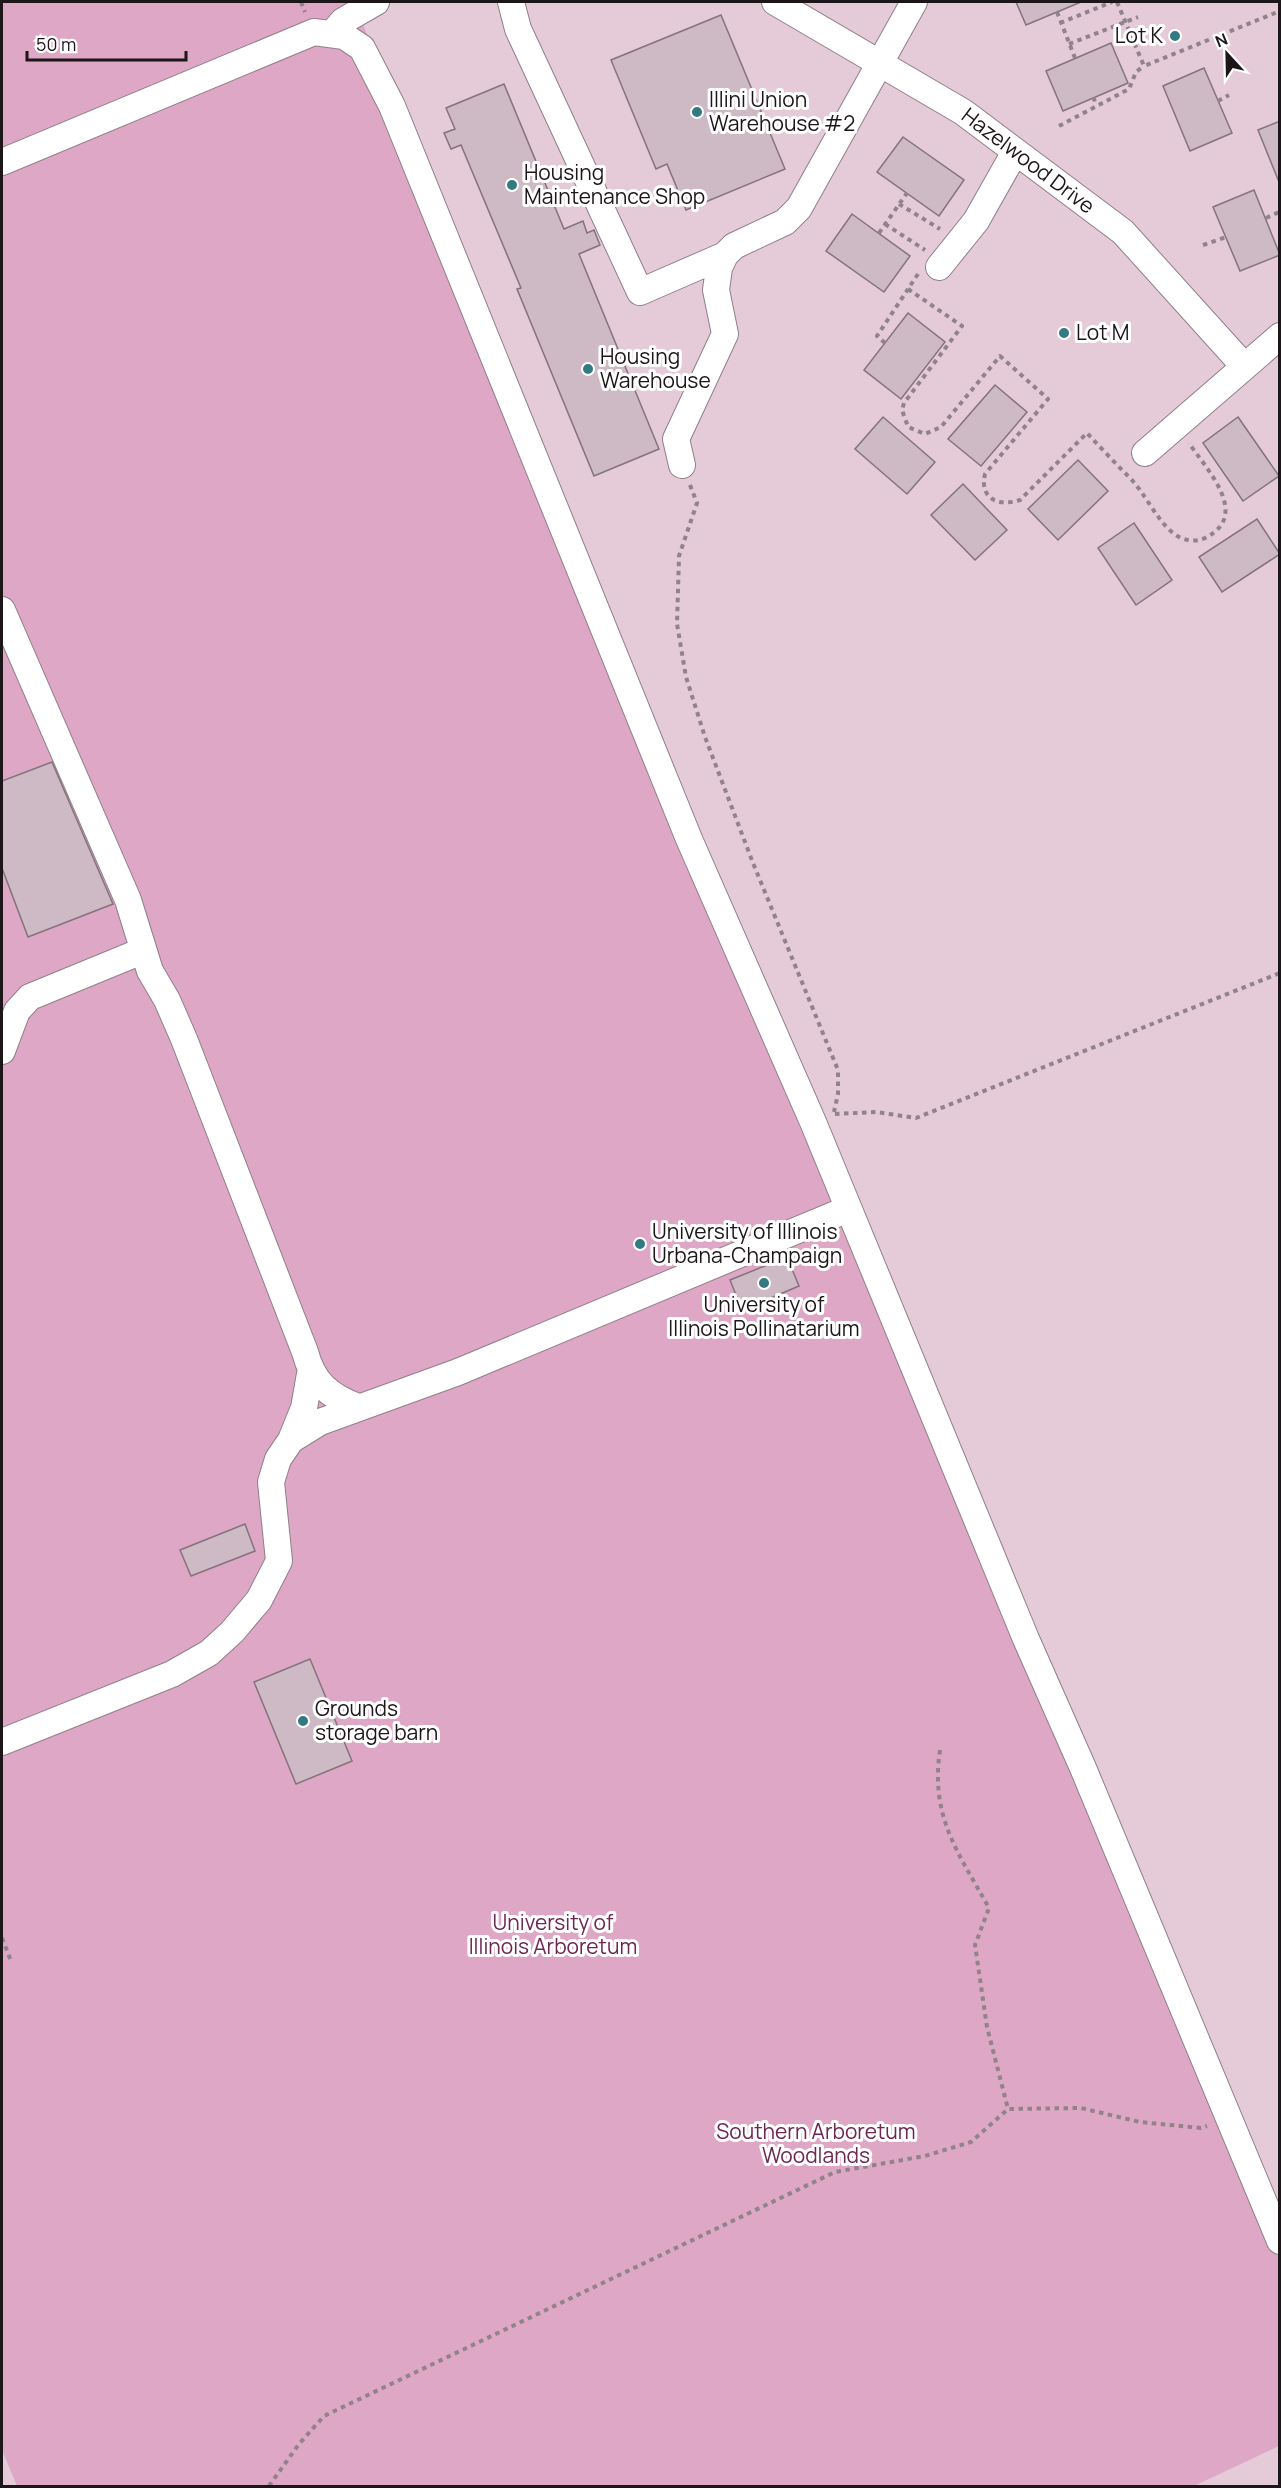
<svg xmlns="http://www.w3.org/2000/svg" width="1281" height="2488" font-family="Manrope,sans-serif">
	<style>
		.built { fill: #e5cad8 }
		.green { fill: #dea7c5 }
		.building { fill: #cdbac4; stroke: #84737c; stroke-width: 1.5 }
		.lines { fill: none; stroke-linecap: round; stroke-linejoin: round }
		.minor-casing { stroke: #917f89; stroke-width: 28 }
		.path { stroke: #91838a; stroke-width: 4; stroke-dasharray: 4.5 4.5; stroke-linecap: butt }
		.minor { stroke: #fff; stroke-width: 26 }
		.poi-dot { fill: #337a84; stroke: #fff; stroke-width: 2 }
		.labels { text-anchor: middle; stroke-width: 6; stroke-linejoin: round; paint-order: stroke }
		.poi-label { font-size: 21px; fill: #1d1619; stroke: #fff; text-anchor: start }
		.street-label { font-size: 21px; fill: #1d1619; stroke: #fff }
		.park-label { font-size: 21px; fill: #6d2753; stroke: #fff }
	</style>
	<rect width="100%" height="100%" fill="#ebd8e2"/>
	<!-- built -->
	<path class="built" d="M2 2H1279V2486H2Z"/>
	<!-- green -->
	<path class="green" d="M2 2H354L689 839 1279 2241V2446L1194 2486H17L2 2450Z"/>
	<!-- building -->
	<path class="building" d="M1016 2H1081L1026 25Z
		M721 15 785 169 686 210 667 164 656 169 611 60Z
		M1111 43 1128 83 1063 111 1046 71Z
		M1204 68 1232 133 1190 151 1163 86Z
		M504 84 564 229 583 221 587 233 594 230 600 245 579 254 659 449 594 476 517 289 521 288 461 145 451 149 444 133 455 129 446 108Z
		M1280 121V182H1279L1258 130Z
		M903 137 964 180 939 216 877 172Z
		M1254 190 1280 255 1240 271 1213 207Z
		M852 214 910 256 884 292 826 251Z
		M908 313 945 342 901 399 864 370Z
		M995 385 1027 412 981 466 948 439Z
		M883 417 935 462 907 494 855 449Z
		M1238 417 1279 476 1243 501 1203 443Z
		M1078 460 1108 491 1058 540 1028 509Z
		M963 484 1007 530 975 560 931 515Z
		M1257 519 1280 554 1222 592 1199 557Z
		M1134 523 1172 580 1136 605 1098 548Z
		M52 762 113 904 28 937 2 868V781Z
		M787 1257 799 1286 742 1310 730 1280Z
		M245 1524 255 1551 191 1576 180 1550Z
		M310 1659 352 1761 296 1784 254 1682Z"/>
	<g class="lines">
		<defs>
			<path id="minor" d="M511 2 518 29 640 292 725 255
				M775 2 963 112 1123 232 1244 366
				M332 34 343 21 376 2
				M2 162 314 32 344 36 362 48 392 106 689 839 813 1122 1026 1639 1083 1768 1280 2241
				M939 267 976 221 1015 152
				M1145 453 1280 336
				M682 465 676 439 725 334 716 290 719 268 725 255 734 246 785 222 799 208 914 2
				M2 610 128 900 150 971 167 1000 184 1039 305 1352C313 1383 329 1396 358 1407
				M2 1051 17 1011 30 997 142 951
				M291 1440 304 1408 310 1374
				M2 1742 172 1674 209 1653 232 1632 259 1600 279 1561 271 1482 278 1459 291 1440 320 1422 458 1372 848 1209"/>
		</defs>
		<!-- minor casing -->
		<use href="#minor" class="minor-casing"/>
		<!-- path -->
		<path class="path" d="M301 2 305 12
			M1117 2 1144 66 1280 11
			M1057 12 1075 58
			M1060 23 1112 2
			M1069 44 1138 17
			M1094 97 1095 106
			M1218 101 1229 95
			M1059 126 1129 89 1136 72 1144 66
			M899 204 940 229
			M1266 218 1279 212
			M885 224 925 250
			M879 233 907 193
			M1203 245 1226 237
			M918 274 908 289 962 326 904 403 902 410 908 427 925 434 941 427 1000 356 1048 399 985 474C979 499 999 507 1020 500L1087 433C1101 448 1116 464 1131 479 1146 495 1156 519 1173 533 1183 541 1196 543 1207 537 1250 514 1207 470 1189 443
			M885 343 877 336 908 289
			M690 485 697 503 679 556 677 624 686 677 705 737 753 863 838 1070V1094L834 1112
			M835 1114 876 1112 916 1118 1280 973
			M940 1750C930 1817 958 1852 989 1908L975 1945 987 2027 1008 2109
			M2 1938 11 1961
			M269 2486 299 2444 324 2416 835 2172 925 2156 971 2142 1008 2109 1081 2108 1140 2122 1201 2128 1207 2126"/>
		<!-- minor -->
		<use href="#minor" class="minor"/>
	</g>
	<!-- markers -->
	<g class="poi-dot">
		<circle cx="1175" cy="36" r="6"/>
		<circle cx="697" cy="112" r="6"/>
		<circle cx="512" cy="185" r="6"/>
		<circle cx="1064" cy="333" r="6"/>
		<circle cx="588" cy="369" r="6"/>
		<circle cx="640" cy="1244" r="6"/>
		<circle cx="764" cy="1283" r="6"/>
		<circle cx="303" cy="1721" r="6"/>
	</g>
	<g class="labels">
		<!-- poi labels -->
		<g class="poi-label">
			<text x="1163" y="43" text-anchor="end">Lot K</text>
			<text x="709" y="107">Illini Union<tspan x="709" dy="24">Warehouse #2</tspan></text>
			<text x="524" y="180">Housing<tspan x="524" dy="24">Maintenance Shop</tspan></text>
			<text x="1076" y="340">Lot M</text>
			<text x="600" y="364">Housing<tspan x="600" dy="24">Warehouse</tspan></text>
			<text x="652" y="1239">University of Illinois<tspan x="652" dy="24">Urbana-Champaign</tspan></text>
			<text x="764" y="1312" text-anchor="middle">University of<tspan x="764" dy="24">Illinois Pollinatarium</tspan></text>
			<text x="315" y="1716">Grounds<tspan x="315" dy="24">storage barn</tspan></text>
		</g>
		<!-- street labels -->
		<g class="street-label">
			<text transform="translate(1028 161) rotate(37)" y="7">Hazelwood Drive</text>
		</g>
		<!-- park labels -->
		<g class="park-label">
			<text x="553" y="1930">University of<tspan x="553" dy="24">Illinois Arboretum</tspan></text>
			<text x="816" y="2139">Southern Arboretum<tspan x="816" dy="24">Woodlands</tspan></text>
		</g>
	</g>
	<!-- border -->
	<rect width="1281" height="2488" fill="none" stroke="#1d1619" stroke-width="6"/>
	<!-- north arrow -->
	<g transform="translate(1227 54) rotate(338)" stroke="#ffffff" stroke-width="4.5" paint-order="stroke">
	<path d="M0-4.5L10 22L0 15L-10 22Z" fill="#1d1619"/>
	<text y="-9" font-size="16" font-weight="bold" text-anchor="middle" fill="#1d1619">N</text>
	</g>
	<!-- scale -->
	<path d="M27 51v9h159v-9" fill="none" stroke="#1d1619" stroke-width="3"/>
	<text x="36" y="51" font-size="18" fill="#1d1619" stroke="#ffffff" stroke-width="4.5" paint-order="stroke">50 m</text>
</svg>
